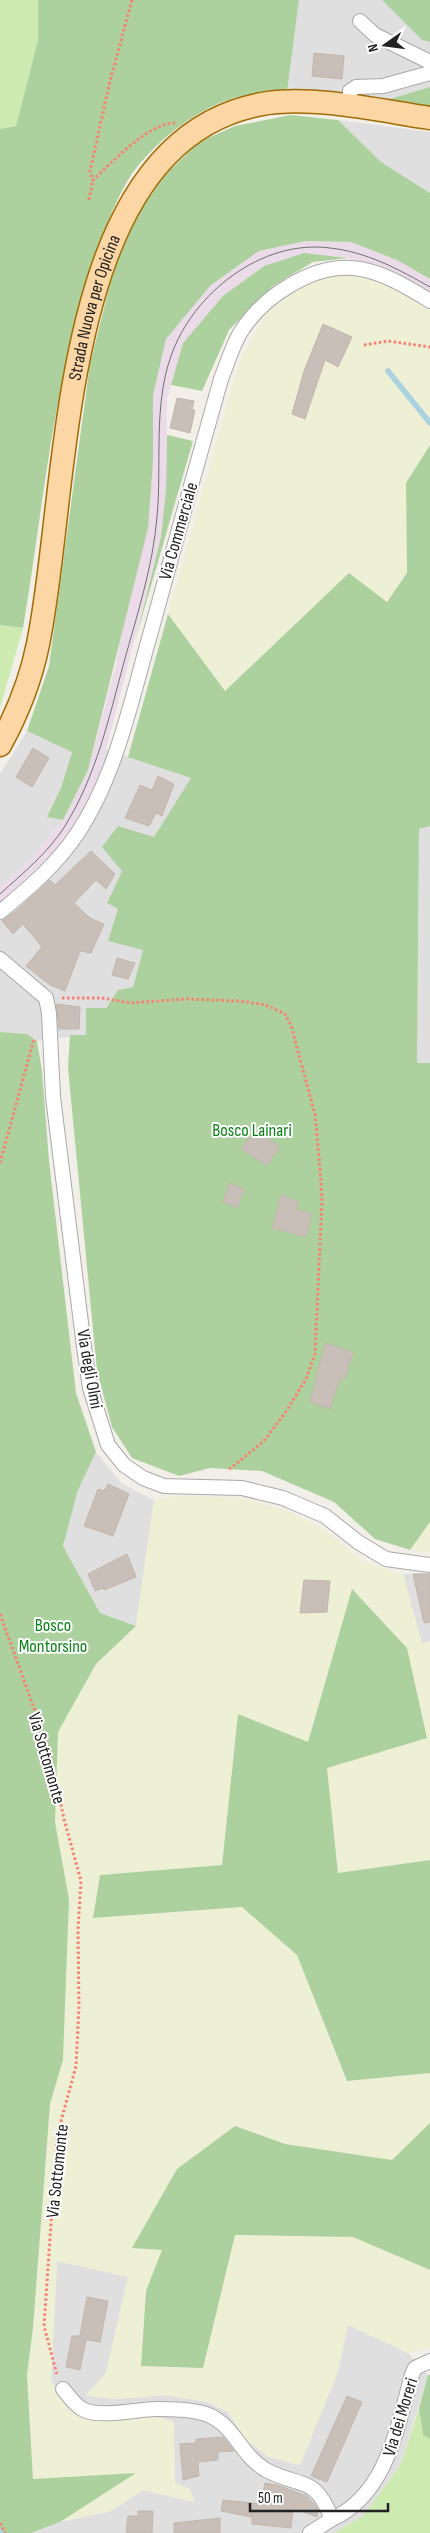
<svg xmlns="http://www.w3.org/2000/svg" width="430" height="2533" font-family="'Sofia Sans Condensed',sans-serif">
	<style>
		.residential { fill: #e0dfdf }
		.industrial { fill: #ebdbe8 }
		.farmland { fill: #eef0d5 }
		.grass { fill: #cdebb0 }
		.forest { fill: #add19e }
		.lines { fill: none; stroke-linecap: round; stroke-linejoin: round }
		.stream { stroke: #aad3df; stroke-width: 5.5 }
		.building { fill: #c7bfb8; stroke: #c4b6ab }
		.minor-casing { stroke: #a9a9a9; stroke-width: 16 }
		.primary-casing { stroke: #a06b00; stroke-width: 25 }
		.path { stroke: #fa8072; stroke-width: 3; stroke-dasharray: 2.5 2.5; stroke-linecap: butt }
		.minor { stroke: #fff; stroke-width: 14 }
		.primary { stroke: #fcd6a4; stroke-width: 22 }
		.tram { stroke: #707070; stroke-width: 1 }
		.labels { text-anchor: middle; stroke-width: 4; stroke-linejoin: round; paint-order: stroke }
		.street-label { font-size: 18px; fill: #222; stroke: #fff }
		.park-label { font-size: 18px; fill: #0c8416; stroke: #fff }
	</style>
	<rect width="100%" height="100%" fill="#f2efe9"/>
	<!-- residential -->
	<path class="residential" d="M299 0H383L422 40 430 42V87L383 101 287 92Z
		M338 120 430 132V193L381 162Z
		M27 731 72 751 61 788 48 817 63 820 29 861 0 887V774Z
		M106 749 191 778 154 838 118 826 122 871 107 903 118 909 143 950 133 987 118 990 86 1035 37 1041 27 1034 0 1032V902L52 856 101 769Z
		M430 826V1063H417L419 829Z
		M96 1452 122 1484 154 1500 136 1626 100 1613 63 1546 78 1490Z
		M430 1573V1641L422 1644 403 1574Z
		M57 2261 128 2277 106 2373 86 2395 117 2399 165 2395 208 2402 228 2412 246 2440 269 2457 299 2465 337 2375 348 2324 408 2353 428 2375 401 2464 363 2517 334 2533H31L60 2522 111 2511 143 2490 194 2502 175 2483 152 2415 93 2422 65 2404 51 2381Z"/>
	<!-- industrial -->
	<path class="industrial" d="M306 241 351 242 397 260 430 279V296L381 269 348 258 304 253 264 266 223 296 183 343 167 399 166 489 161 537 101 769 80 815 52 856 0 902V887L29 861 63 820 88 770 116 664 153 462V396L166 339 211 285 259 251Z"/>
	<!-- farmland -->
	<path class="farmland" d="M325 274 371 277 399 287 430 306V445L406 483 407 574 387 602 349 573 225 691 168 614 239 362 265 315 311 278Z
		M189 1495 247 1499 288 1511 326 1531 362 1561 403 1574 422 1644 430 1641V1860L338 1873 327 1768V1672L308 1742 238 1714 222 1865 100 1875 93 1918 242 1907 297 1954 346 2081 430 2073V2123L392 2160 285 2144 235 2126 133 2247 163 2249 146 2291 141 2366 203 2368 235 2234 353 2237 430 2270V2348L408 2353 348 2325 337 2375 300 2465 269 2457 246 2440 228 2412 208 2402 165 2395 117 2399 86 2396 106 2373 128 2277 57 2261 51 2381 65 2404 93 2422 152 2415 174 2422 175 2483 189 2488 195 2502 143 2490 111 2511 60 2522 135 2474 33 2479 27 2375 33 2328 50 2104 63 2060 69 1899 55 1822 58 1732 96 1664 136 1625 154 1500Z
		M430 1522V1553L410 1550Z"/>
	<!-- grass -->
	<path class="grass" d="M0 0H38V40L16 126 0 129Z
		M0 625 23 628 0 708Z
		M419 2408 423 2435 430 2439V2533H334L363 2516 401 2464Z"/>
	<!-- forest -->
	<path class="forest" d="M38 0H299L287 92C272 93 256 93 241 96 200 106 159 138 134 171 119 191 105 229 96 253 54 374 44 503 23 628L0 625V129L16 126 38 40Z
		M382 0H430V42L422 40Z
		M430 87V108L383 101Z
		M291 115 338 120 381 162 430 193V279L397 260 351 242 306 241 259 251 211 285 166 339 153 396V462L148 528 88 770 63 820 47 817 61 788 72 752 27 731 49 666 90 364 111 280 131 224 165 175 199 142 235 126Z
		M304 253 348 258 313 262 273 286 229 330 202 391 171 385 183 343 223 296 264 266Z
		M167 435 193 441 135 641 161 537 166 489Z
		M430 445V826L419 829 417 1063H430V1522L410 1550 375 1539 334 1502 262 1471 210 1468 179 1476 132 1458 112 1427 97 1371 68 1068 70 1035H86V1008H106L118 990 133 987 143 950 108 941 118 909 107 903 122 871 102 847 118 826 154 837 191 778 128 757 168 614 225 691 349 573 387 602 407 573 406 483Z
		M0 1032 27 1034 37 1041 42 1071 49 1161 76 1393 96 1452 78 1490 63 1546 100 1613 136 1626 96 1664 58 1732 55 1822 69 1899 63 2060 50 2104 33 2328 27 2375 33 2479 136 2473 60 2522 31 2533H0Z
		M352 1589 407 1648 427 1738 327 1768 338 1873 430 1860V2073L347 2081 297 1955 242 1907 93 1918 100 1875 222 1865 238 1714 308 1742Z
		M430 2123V2270L353 2237 235 2235 203 2368 141 2366 146 2291 162 2250 132 2248 177 2169 235 2126 285 2144 392 2160Z
		M428 2375H430V2439L423 2435 419 2408Z"/>
	<g class="lines">
		<!-- stream -->
		<path class="stream" d="M388 371 430 423
			M0 2531 1 2533"/>
	</g>
	<!-- building -->
	<path class="building" d="M314 53 344 56 342 79 312 76Z
		M323 324 352 337 338 367 325 360 305 419 292 414 304 371Z
		M177 398 194 401 192 410H195L190 433 170 428Z
		M33 748 49 758 32 787 16 777Z
		M158 776 174 784 162 816 156 813 149 826 125 818 140 785 152 790Z
		M91 851 115 874 106 889 96 880 74 903 90 918 104 924 91 953 80 951 65 991 50 985 26 966 42 947 23 924 13 934 2 921 17 910 50 880 55 885Z
		M117 958 135 963 128 979 112 975Z
		M56 1004 80 1007 79 1029H59Z
		M255 1130 280 1147 267 1166 241 1149Z
		M229 1183 244 1189 238 1208 223 1202Z
		M281 1195 298 1201 296 1209 312 1214 306 1237 272 1228Z
		M325 1343 353 1352 345 1379 340 1378 330 1409 310 1402Z
		M108 1484 129 1494 113 1536 84 1526 98 1489 104 1491Z
		M127 1554 136 1577 104 1590 103 1588 95 1591 88 1574Z
		M413 1574H430V1622L424 1623Z
		M304 1580 330 1581 327 1612 300 1613Z
		M87 2297 108 2301 100 2342 86 2340 80 2370 66 2367 72 2336H80Z
		M347 2396 362 2402 327 2482 311 2476Z
		M223 2437 234 2451 218 2452V2460L198 2462 199 2476 183 2480 180 2444 196 2443V2439Z
		M265 2483 277 2485 307 2496 318 2509 317 2517 293 2508 291 2528 252 2524V2517L221 2511 223 2500 261 2504Z
		M138 2511H153L152 2533H126L128 2516H138Z
		M220 2518V2533H174V2523Z"/>
	<g class="lines">
		<defs>
			<path id="minor" d="M360 21 375 35 430 62
				M349 107 350 91 356 87 383 86 430 73
				M0 912C28 889 57 864 77 834 116 776 131 701 150 635 173 550 197 464 221 379 227 364 232 347 240 333 252 314 270 297 289 286 344 252 380 270 430 301
				M0 959 46 998 49 1013 53 1097 84 1347 90 1388 108 1445 124 1465 143 1478 164 1486 242 1488 283 1498 325 1516 358 1542 386 1559 430 1565
				M63 2389C69 2396 75 2406 84 2410 102 2418 137 2409 157 2409 170 2409 185 2409 198 2412 233 2418 238 2454 266 2470 302 2489 314 2474 332 2519L310 2533
				M332 2519C387 2494 397 2427 412 2375L415 2368 430 2361"/>
			<g id="primary">
				<path id="s1" d="M0 745C17 714 31 679 38 644 71 487 55 135 268 103 316 96 382 111 430 118"/>
			</g>
		</defs>
		<!-- minor casing -->
		<use href="#minor" class="minor-casing"/>
		<!-- primary casing -->
		<use href="#primary" class="primary-casing"/>
		<!-- path -->
		<path class="path" d="M132 0 110 81 90 171 93 180C113 162 148 123 175 123
			M89 200 93 180
			M364 345 388 341 430 347
			M62 998H102L130 1003 186 999 240 1001 266 1005 285 1014 291 1025 315 1115 320 1168 322 1200 315 1354 306 1379 287 1410 264 1441 227 1471
			M0 1163 34 1039
			M0 1614 49 1750 64 1819 81 1881 78 1930 79 2007 76 2066 57 2136 44 2326 57 2375
			M0 2523 5 2533"/>
		<!-- minor -->
		<use href="#minor" class="minor"/>
		<!-- primary -->
		<use href="#primary" class="primary"/>
		<!-- tram -->
		<path class="tram" d="M0 894C23 873 48 853 65 826 96 776 109 718 124 662 137 615 153 566 157 517 162 464 153 407 171 356 193 293 262 239 330 248 367 252 398 269 430 287"/>
	</g>
	<g class="labels">
		<!-- street labels -->
		<g class="street-label">
			<text dy="6" stroke="none"><textPath href="#s1" startOffset="450">Strada Nuova per Opicina</textPath></text>
			<text transform="translate(178 531) rotate(-74)" y="6">Via Commerciale</text>
			<text transform="translate(90 1369) rotate(80)" y="6">Via degli Olmi</text>
			<text transform="translate(47 1758) rotate(74)" y="6">Via Sottomonte</text>
			<text transform="translate(57 2171) rotate(-84)" y="6">Via Sottomonte</text>
			<text transform="translate(400 2417) rotate(-73)" y="6">Via dei Moreri</text>
		</g>
		<!-- park labels -->
		<g class="park-label">
			<text x="252" y="1136">Bosco Lainari</text>
			<text x="53" y="1631">Bosco<tspan x="53" dy="21">Montorsino</tspan></text>
		</g>
	</g>
	<!-- north arrow -->
	<g transform="translate(385 45) rotate(256)" stroke="#ffffff" stroke-width="4" paint-order="stroke">
	<path d="M0-4L9 19L0 12L-9 19Z" fill="#222222"/>
	<text y="-8" font-size="14" font-weight="bold" text-anchor="middle" fill="#222222">N</text>
	</g>
	<!-- scale -->
	<path d="M250 2503v8h138v-8" fill="none" stroke="#222222" stroke-width="2.5"/>
	<text x="258" y="2503" font-size="15" fill="#222222" stroke="#ffffff" stroke-width="4" paint-order="stroke">50 m</text>
</svg>
